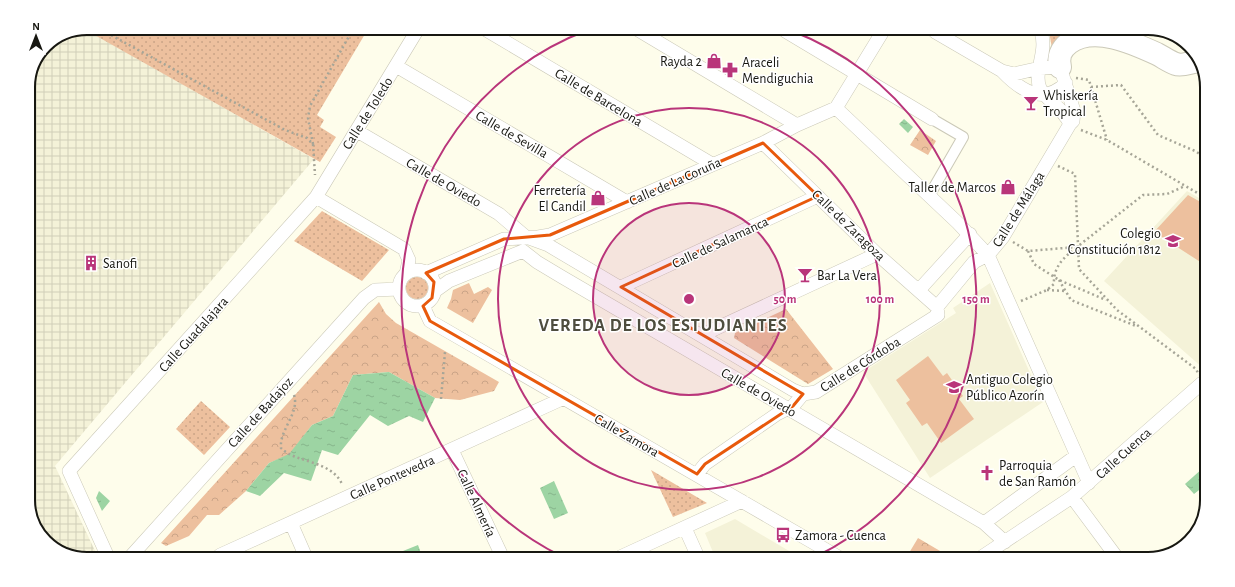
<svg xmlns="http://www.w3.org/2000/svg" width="1235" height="587" font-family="'Alegreya Sans',sans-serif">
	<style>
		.built { fill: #f4f2d8 }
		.industrial { fill: url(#industrial-grid) }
		.grass { fill: url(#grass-dots) }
		.park { fill: url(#park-crowns) }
		.pitch { fill: #edc09e }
		.water { fill: url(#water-ripples) }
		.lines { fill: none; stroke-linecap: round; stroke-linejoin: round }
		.pedestrian-casing { stroke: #cbc9b8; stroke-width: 12 }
		.minor-casing { stroke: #cbc9b8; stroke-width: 14 }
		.trunk-casing { stroke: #cbc9b8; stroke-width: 24 }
		.path { stroke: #a6a597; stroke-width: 2.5; stroke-dasharray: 2 3; stroke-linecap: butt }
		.pedestrian { stroke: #fff; stroke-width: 10 }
		.minor { stroke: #fff; stroke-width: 13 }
		.trunk { stroke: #fff; stroke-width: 22 }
		.marked { fill: none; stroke: #e8590c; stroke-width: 3; stroke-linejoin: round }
		.ring { fill: none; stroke: #b9357a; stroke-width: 2 }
		.labels { text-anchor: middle; stroke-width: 3; stroke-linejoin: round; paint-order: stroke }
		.poi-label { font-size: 14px; fill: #171711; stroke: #fff; text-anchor: start }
		.street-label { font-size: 14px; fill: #171711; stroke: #fff }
		.district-label { font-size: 18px; font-weight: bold; letter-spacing: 1px; fill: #4e4d3e; stroke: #fff }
		.rim { fill: none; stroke: #171711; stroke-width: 2 }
		.centre { fill: #b9357a; stroke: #fff; stroke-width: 2 }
		.ring-label { font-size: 12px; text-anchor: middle; font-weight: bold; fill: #b9357a; stroke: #fff; stroke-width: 3; stroke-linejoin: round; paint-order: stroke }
	</style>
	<defs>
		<pattern id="industrial-grid" width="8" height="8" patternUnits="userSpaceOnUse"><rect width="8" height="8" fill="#f4f2d8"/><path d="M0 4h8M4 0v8" fill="none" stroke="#d0cfb8"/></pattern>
		<pattern id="grass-dots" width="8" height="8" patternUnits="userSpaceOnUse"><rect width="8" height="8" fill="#edc09e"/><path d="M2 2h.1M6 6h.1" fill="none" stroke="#caa487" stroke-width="1.8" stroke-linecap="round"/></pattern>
		<pattern id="park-crowns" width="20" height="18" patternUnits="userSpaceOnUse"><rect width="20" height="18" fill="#edc09e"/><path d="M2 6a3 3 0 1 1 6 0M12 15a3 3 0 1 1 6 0" fill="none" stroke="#caa487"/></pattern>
		<pattern id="water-ripples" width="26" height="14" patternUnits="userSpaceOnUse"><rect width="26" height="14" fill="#9dd4a3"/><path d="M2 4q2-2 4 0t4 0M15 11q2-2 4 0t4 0" fill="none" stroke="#86b58b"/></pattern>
	</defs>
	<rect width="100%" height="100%" fill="#fefdeb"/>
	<!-- built -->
	<path class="built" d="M1187 191 1206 202 1204 369 1104 281Z
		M990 283 1043 402 930 478 863 372 956 313 953 308Z
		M735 519 801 558 715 557 705 533Z"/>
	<!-- industrial -->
	<path class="industrial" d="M85 29 314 159 55 466 97 555 64 554 40 536 28 504V83L45 45Z"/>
	<!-- grass -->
	<path class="grass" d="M87 28 368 29 317 115 324 120 320 127 336 137 320 162 84 29Z
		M1049 32H1068L1052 48Z
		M322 211 389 250 362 281 294 241Z
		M406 288a11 11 0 1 1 22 0a11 11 0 1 1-22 0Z
		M201 401 230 427 204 455 176 429Z
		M651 470 707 503 673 517Z"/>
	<!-- park -->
	<path class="park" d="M920 130 936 141 928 155 910 145Z
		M469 283 474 294 488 287 492 290 473 323 447 308 451 299 453 290Z
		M379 302 386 314 396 323 499 382 494 391 460 400 435 398 389 372 353 375 333 416 312 425 289 455 269 463 246 491 219 515H207L189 536 166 546 161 543Z
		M786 309 833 369 808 384 734 338 735 333Z
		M918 538 952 558H953H906Z"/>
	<!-- pitch -->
	<path class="pitch" d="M1188 195 1206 205 1205 265 1154 232Z
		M928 356 943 376 947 373 963 396 959 399 974 419 941 443 927 423 922 426 906 403 910 400 896 380Z"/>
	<!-- water -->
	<path class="water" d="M904 119 913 127 908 133 899 124Z
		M389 372 435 398 423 422 409 416 388 426 370 415 338 455 322 450 311 481 284 473 260 496 246 491 269 463 289 454 312 425 333 416 353 375Z
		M1203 468V487L1194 494 1185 484Z
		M554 481 568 513 554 519 540 488Z
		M99 491 110 501 102 511 96 498Z
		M418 545 422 556H399L398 553Z"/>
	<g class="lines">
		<defs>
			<path id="pedestrian" d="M929 196 963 137 932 119"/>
			<path id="minor" d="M486 30 712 164
				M638 30 797 125
				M785 31 932 119
				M935 32 1002 71C1020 90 1043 106 1066 83
				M1041 32C1048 52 1033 72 1040 88 1046 101 1063 107 1070 124
				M396 66 627 202
				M836 108 958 223 988 255 1089 483
				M357 131 499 214 526 237 548 245 793 390 803 394 816 392 938 315 937 307 974 262 988 255 1003 237 1070 124 1073 121 1074 111 1060 67 1040 68 1014 74 1002 71
				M763 143 877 254 937 307
				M316 197 404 249 409 260 406 274
				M523 251 537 262 562 277 984 523 1005 542
				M399 288a18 18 0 1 1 36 0a18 18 0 1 1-36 0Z
				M426 273 504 239 538 237 550 235 763 143 797 125 836 108 883 31
				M621 287 818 196
				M919 290 970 234
				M435 291 449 281 523 251
				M423 306 430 321 840 558
				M702 335 877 254
				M452 450 502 556
				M697 474 705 464 777 414 793 406 803 394
				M1072 497 1118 559
				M291 523 305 555
				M984 523 1076 456
				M685 528 698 557
				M107 555 69 471 316 197 418 29
				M132 555 364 298 375 290 399 289
				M220 555 564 398
				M620 557 742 501
				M980 558 1072 497 1202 383 1204 385"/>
			<path id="trunk" d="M1060 67C1058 57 1060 50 1069 43 1094 25 1133 43 1157 54 1163 57 1170 62 1176 64 1181 66 1189 63 1194 62"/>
		</defs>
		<!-- pedestrian casing -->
		<use href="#pedestrian" class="pedestrian-casing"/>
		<!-- minor casing -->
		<use href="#minor" class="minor-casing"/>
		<!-- trunk casing -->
		<use href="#trunk" class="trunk-casing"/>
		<!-- path -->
		<path class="path" d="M98 28 285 130 307 138 313 144 315 175
			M1076 78 1089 80 1107 140
			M1091 87 1121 85 1158 135 1195 151 1206 158
			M1081 130 1107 140 1206 198
			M313 144 308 118 310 106 353 29
			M1058 166 1075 174 1079 269 1117 310 1196 369 1198 373
			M1013 242 1028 251 1077 247 1143 195 1167 194 1185 186
			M1028 251 1034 264 1059 280 1106 300
			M1059 280 1071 300 1136 326
			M1047 290 1065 291
			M1021 301 1047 290 1054 284C1053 267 1064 257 1076 248
			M294 395C300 413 279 430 281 448 295 463 331 460 342 484
			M441 399 445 352"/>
		<!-- pedestrian -->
		<use href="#pedestrian" class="pedestrian"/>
		<!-- minor -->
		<use href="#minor" class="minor"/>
		<!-- trunk -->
		<use href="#trunk" class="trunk"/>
	</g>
	<!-- marked area -->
	<path class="marked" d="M763 143 818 196 621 287 803 394 793 406 705 464 697 474 430 321 423 306 432 298 434 282 426 273 504 239 550 235Z"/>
	<!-- distance rings -->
	<circle cx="689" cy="299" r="96" fill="#b9357a" fill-opacity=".12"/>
	<g class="ring">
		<circle cx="689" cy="299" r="96"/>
		<circle cx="689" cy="299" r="191"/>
		<path d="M561 556A287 287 0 0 1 588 30M792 31A287 287 0 0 1 815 557"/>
	</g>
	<!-- icons -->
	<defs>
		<symbol id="shop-bare" viewBox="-9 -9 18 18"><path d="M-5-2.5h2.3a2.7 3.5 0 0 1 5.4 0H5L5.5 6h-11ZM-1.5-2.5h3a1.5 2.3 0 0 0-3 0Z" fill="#b9357a" stroke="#fff" stroke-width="2.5" paint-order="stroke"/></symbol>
		<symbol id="pharmacy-bare" viewBox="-9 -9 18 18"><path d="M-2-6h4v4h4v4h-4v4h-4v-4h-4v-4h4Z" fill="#b9357a" stroke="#fff" stroke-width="2.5" paint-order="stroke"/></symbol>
		<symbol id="bar-bare" viewBox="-9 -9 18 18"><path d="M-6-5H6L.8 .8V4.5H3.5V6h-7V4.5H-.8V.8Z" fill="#b9357a" stroke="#fff" stroke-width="2.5" paint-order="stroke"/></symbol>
		<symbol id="school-bare" viewBox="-9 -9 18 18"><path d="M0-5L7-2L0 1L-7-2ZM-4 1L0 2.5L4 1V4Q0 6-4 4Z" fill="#b9357a" stroke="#fff" stroke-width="2.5" paint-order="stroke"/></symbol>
		<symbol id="building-bare" viewBox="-9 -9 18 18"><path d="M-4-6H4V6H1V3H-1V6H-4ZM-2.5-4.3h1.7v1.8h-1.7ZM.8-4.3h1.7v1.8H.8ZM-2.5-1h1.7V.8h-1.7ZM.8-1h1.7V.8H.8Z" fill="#b9357a" stroke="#fff" stroke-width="2.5" paint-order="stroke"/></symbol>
		<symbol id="church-bare" viewBox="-9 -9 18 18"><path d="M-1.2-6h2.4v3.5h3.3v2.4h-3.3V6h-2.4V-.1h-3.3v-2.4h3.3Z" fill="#b9357a" stroke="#fff" stroke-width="2.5" paint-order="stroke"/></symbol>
		<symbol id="bus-bare" viewBox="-9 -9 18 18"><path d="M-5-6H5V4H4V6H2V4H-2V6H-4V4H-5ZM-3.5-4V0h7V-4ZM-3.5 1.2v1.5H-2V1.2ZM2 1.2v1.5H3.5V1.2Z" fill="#b9357a" stroke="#fff" stroke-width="2.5" paint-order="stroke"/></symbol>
	</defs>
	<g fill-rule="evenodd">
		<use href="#shop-bare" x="703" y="50" width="22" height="22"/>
		<use href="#pharmacy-bare" x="719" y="59" width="22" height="22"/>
		<use href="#bar-bare" x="1020" y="92" width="22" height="22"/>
		<use href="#shop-bare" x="997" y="176" width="22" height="22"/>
		<use href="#shop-bare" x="587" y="187" width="22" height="22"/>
		<use href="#school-bare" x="1162" y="230" width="22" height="22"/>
		<use href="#building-bare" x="80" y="252" width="22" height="22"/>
		<use href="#bar-bare" x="794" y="264" width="22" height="22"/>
		<use href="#school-bare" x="943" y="376" width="22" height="22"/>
		<use href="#church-bare" x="976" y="462" width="22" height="22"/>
		<use href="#bus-bare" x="772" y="524" width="22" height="22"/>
	</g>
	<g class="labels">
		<!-- poi labels -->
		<g class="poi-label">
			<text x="702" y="66" text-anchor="end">Rayda 2</text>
			<text x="742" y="67">Araceli<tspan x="742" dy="16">Mendiguchia</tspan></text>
			<text x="1043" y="100">Whiskería<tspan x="1043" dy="16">Tropical</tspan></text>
			<text x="996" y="192" text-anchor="end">Taller de Marcos</text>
			<text x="586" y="195" text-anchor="end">Ferretería<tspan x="586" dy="16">El Candil</tspan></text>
			<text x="1161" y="238" text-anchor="end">Colegio<tspan x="1161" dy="16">Constitución 1812</tspan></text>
			<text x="103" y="268">Sanofi</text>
			<text x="817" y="280">Bar La Vera</text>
			<text x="966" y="384">Antiguo Colegio<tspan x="966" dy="16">Público Azorín</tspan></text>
			<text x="999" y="470">Parroquia<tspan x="999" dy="16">de San Ramón</tspan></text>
			<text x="795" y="540">Zamora - Cuenca</text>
		</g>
		<!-- street labels -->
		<g class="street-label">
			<text transform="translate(599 97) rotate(31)" y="5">Calle de Barcelona</text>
			<text transform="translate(367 113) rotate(-58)" y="5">Calle de Toledo</text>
			<text transform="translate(512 134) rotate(30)" y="5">Calle de Sevilla</text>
			<text transform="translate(675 181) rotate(-24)" y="5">Calle de La Coruña</text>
			<text transform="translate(444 182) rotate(30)" y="5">Calle de Oviedo</text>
			<text transform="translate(1018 209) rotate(-58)" y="5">Calle de Málaga</text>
			<text transform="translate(849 225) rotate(44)" y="5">Calle de Zaragoza</text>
			<text transform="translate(720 242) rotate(-25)" y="5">Calle de Salamanca</text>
			<text transform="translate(193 334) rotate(-48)" y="5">Calle Guadalajara</text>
			<text transform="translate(860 364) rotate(-32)" y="5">Calle de Córdoba</text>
			<text transform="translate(759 392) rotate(30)" y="5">Calle de Oviedo</text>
			<text transform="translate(260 412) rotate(-48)" y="5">Calle de Badajoz</text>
			<text transform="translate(627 435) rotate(30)" y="5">Calle Zamora</text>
			<text transform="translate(1123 453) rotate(-42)" y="5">Calle Cuenca</text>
			<text transform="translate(392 477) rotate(-24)" y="5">Calle Pontevedra</text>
			<text transform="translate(477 503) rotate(65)" y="5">Calle Almería</text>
		</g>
		<!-- district labels -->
		<g class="district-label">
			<text x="663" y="331">VEREDA DE LOS ESTUDIANTES</text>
		</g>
	</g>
	<!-- crop -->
	<path d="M0 0H1235V587H0ZM87 35H1148A52 52 0 0 1 1200 87V500A52 52 0 0 1 1148 552H87A52 52 0 0 1 35 500V87A52 52 0 0 1 87 35Z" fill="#fff" fill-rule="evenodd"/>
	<path class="rim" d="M87 35H1148A52 52 0 0 1 1200 87V500A52 52 0 0 1 1148 552H87A52 52 0 0 1 35 500V87A52 52 0 0 1 87 35Z"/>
	<circle cx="689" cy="299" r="6" class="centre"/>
	<g class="ring-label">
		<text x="785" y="303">50 m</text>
		<text x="880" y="303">100 m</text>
		<text x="976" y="303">150 m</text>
	</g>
	<!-- north arrow -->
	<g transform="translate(36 36)" stroke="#ffffff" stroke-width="3" paint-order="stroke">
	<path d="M0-3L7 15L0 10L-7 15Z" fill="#171711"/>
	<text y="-6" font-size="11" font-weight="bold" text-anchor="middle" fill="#171711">N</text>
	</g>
</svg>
